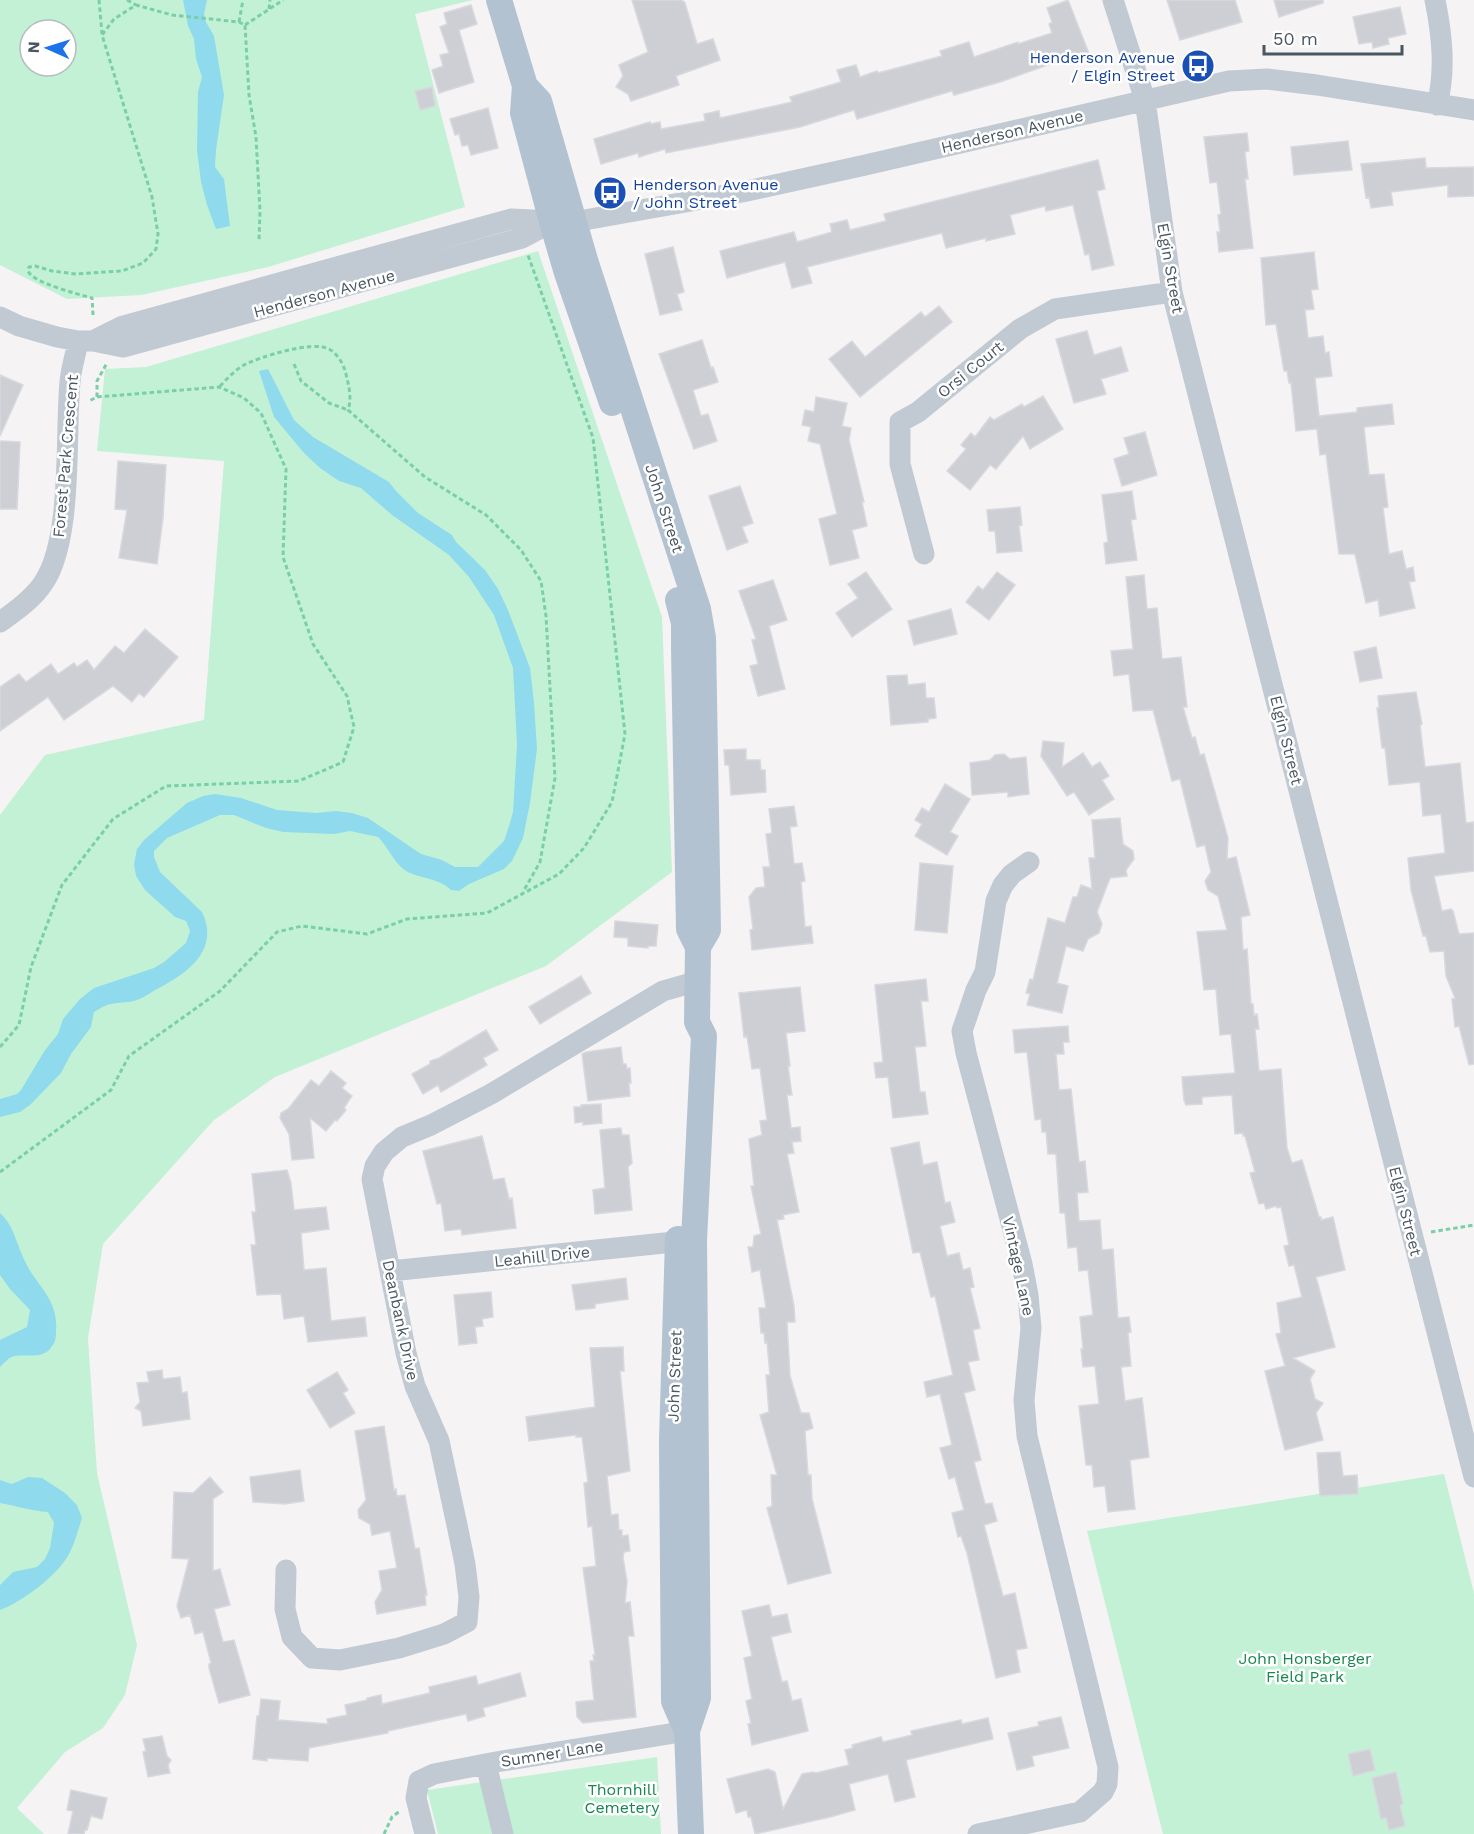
<svg xmlns="http://www.w3.org/2000/svg" width="1474" height="1834" font-family="'Work Sans',sans-serif">
	<style>
		.green { fill: #c3f1d5; fill-rule: evenodd }
		.water { fill: #90daee }
		.building { fill: #cdcfd5; stroke: #d7d9de; stroke-width: 1.5 }
		.lines { fill: none; stroke-linecap: round; stroke-linejoin: round }
		.path { stroke: #7ad0a6; stroke-width: 3; stroke-dasharray: 4.5 3; stroke-linecap: butt }
		.minor { stroke: #c1cad2; stroke-width: 21 }
		.major { stroke: #b3c2d1; stroke-width: 26 }
		.labels { text-anchor: middle; stroke-width: 5; stroke-linejoin: round; paint-order: stroke }
		.transit-label { font-size: 16px; fill: #164399; stroke: #fff; text-anchor: end }
		.street-label { font-size: 16px; fill: #4a5661; stroke: #fff }
		.park-label { font-size: 16px; fill: #17864f; stroke: #fff }
	</style>
	<rect width="100%" height="100%" fill="#f5f3f3"/>
	<!-- green -->
	<path class="green" d="M0 0H473L415 14 465 207 268 267 141 295 67 299 0 265ZM30 30H66V66H30Z
		M538 251 662 617 672 872 546 966 275 1077 214 1120 103 1244 88 1338 97 1473 137 1645 125 1695 103 1728 65 1752 17 1808 44 1834H0V815L45 755 204 720 224 461 97 451 105 369 146 367Z
		M1444 1474 1474 1593V1834H1163L1087 1531Z
		M657 1757 661 1834H438L427 1790Z"/>
	<!-- water -->
	<path class="water" d="M183 0H207L204 14 206 22 214 36 224 95 216 150 215 167 224 179 230 226 216 229 207 205 201 182 197 150 198 92 202 77 196 59 194 39 188 26Z
		M268 369 294 420 313 437 389 482 396 491 418 513 452 535 456 542 485 570 498 589 508 610 530 668 534 703 537 749 530 803 523 838 512 861 504 869 469 884 459 891 451 890C439 878 421 879 406 871 393 862 389 848 378 837L350 831 334 834 283 832 266 828 234 815H220L167 838 154 851V857L160 872 202 912C221 951 185 975 155 990 149 994 141 999 134 1001 127 1003 118 1002 111 1004 105 1005 99 1009 94 1012L91 1027 71 1054 61 1073 30 1105 20 1112 0 1117V1099L17 1094 21 1090 45 1050 58 1034 63 1019 80 999 94 988 154 968 164 962 186 943 190 931 186 921 175 917 145 890 136 876 134 864 137 849 144 840 187 803 203 796 215 794 241 798 277 810 316 813 336 811 352 813 368 818 421 854 442 860 455 867H478L504 841 509 826 513 812 517 745 513 668 494 615 469 577 449 555 392 515 361 488 339 481 320 468 304 453 274 417 259 371Z
		M0 1213C13 1224 16 1242 23 1257 35 1286 59 1297 56 1332 56 1339 55 1343 50 1349 41 1359 27 1354 15 1356 9 1357 4 1363 0 1367V1340L27 1327 30 1310 10 1289 0 1275Z
		M28 1477 42 1478 65 1493 77 1505 82 1518C78 1530 75 1543 69 1554 58 1575 22 1602 0 1610V1585L13 1572 37 1567 45 1559 50 1548 54 1523 48 1512C31 1511 17 1506 0 1503V1480L12 1484Z"/>
	<!-- building -->
	<path class="building" d="M632 0H682L685 3 697 44 713 39 720 60 676 76 679 85 631 101 628 94 616 87 623 76 619 65 648 52Z
		M1068 0 1090 56 1064 65 1062 60 1000 82 954 95 952 91 857 119 854 110 800 127 666 153 665 149 639 157 638 153 601 164 594 139 650 122 651 124 660 122 661 129 705 121 704 114 719 111 720 118 792 102 790 97 841 82 837 70 856 65 860 77 877 71 878 73 942 56 940 51 969 42 974 57 1018 42V44L1052 33 1049 24 1052 22 1047 8Z
		M1167 0H1235L1242 22 1180 40Z
		M1274 0H1323V3L1279 17Z
		M471 5 477 24 459 30 474 82 439 93 432 70 443 66 440 55 449 53 440 27 447 24 444 13Z
		M1400 7 1406 34 1388 38 1389 44 1373 48 1372 42 1359 44 1353 17Z
		M432 87 435 106 420 110 415 91Z
		M488 108 498 148 471 155 468 145 462 146 459 134 455 135 450 119Z
		M1247 133 1249 151 1245 152 1248 179H1245L1253 248 1219 252 1217 232H1220L1218 215 1221 214 1217 182 1210 183 1204 137Z
		M1348 141 1352 170 1294 175 1291 147Z
		M1425 158 1426 168 1474 167V196L1448 197V185L1391 192 1393 205 1371 208 1369 197 1366 198 1361 164Z
		M1098 160 1105 189 1097 191 1114 265 1092 270 1089 254 1085 255 1073 205 1046 211 1045 206 1010 215 1015 234 986 241V238L946 248 942 233 807 267 812 283 792 288 785 262 727 278 720 251 794 232 797 242 832 232 830 224 847 220 850 230 886 221 884 214Z
		M673 247 684 292 677 294 682 310 660 315 645 254Z
		M1314 252 1318 289 1311 290 1314 309 1305 310 1308 338 1323 336 1325 353 1329 352 1332 376 1315 378 1319 416 1357 412V408L1392 404 1394 424 1364 427 1369 475 1384 474 1388 507 1383 508 1389 554 1402 551 1406 569 1413 567 1415 581 1409 582 1415 608 1380 616 1378 600 1366 603 1355 554H1339L1326 454 1320 455 1317 429 1296 431 1291 383H1289L1287 371H1284L1276 324 1266 325 1261 258Z
		M939 306 952 322 860 397 829 359 852 341 865 357 921 312 925 317Z
		M1087 331 1094 355 1121 347 1128 371 1101 379 1106 394 1074 403 1056 339Z
		M702 340 711 368 713 367 718 382 693 390 701 416 708 414 717 441 694 449 659 354Z
		M0 375 23 385 0 436Z
		M1043 396 1063 429 1030 449 1023 436 996 469 990 465 970 490 947 471 966 449 961 445 971 433 975 437 990 417 994 420 1022 404 1024 407Z
		M816 397 847 403 842 426 851 428 849 440 864 502H862L867 526 852 530 859 558 830 565 819 519 837 514 820 444 808 441 811 427 802 425 805 410 814 412Z
		M1145 432 1157 475 1122 486 1114 459 1129 454 1124 438Z
		M0 441 20 442 17 509H0Z
		M118 461 166 465 163 518 157 564 119 558 127 510 115 509Z
		M740 486 753 523 742 527 748 542 727 550 709 496Z
		M1132 491 1136 519 1131 520 1137 560 1106 564 1104 543 1108 542 1102 495Z
		M1020 507 1022 525 1019 526 1022 551 997 553 995 531H989L987 510Z
		M866 572 892 609 852 637 836 613 858 598 848 584Z
		M997 572 1015 585 989 620 966 602 978 586 983 590Z
		M1144 575 1147 609 1157 608 1162 659 1181 657 1187 707H1183L1192 738 1195 737 1200 755 1204 754 1228 838 1227 859 1236 857 1250 915 1241 917 1243 950 1247 949 1251 1004H1253L1254 1015 1257 1014 1259 1029H1255L1259 1071 1281 1069 1287 1148 1292 1163 1302 1160 1319 1217H1321V1220L1333 1217 1345 1270 1316 1277 1335 1347 1293 1358 1315 1371 1310 1379 1315 1399 1323 1403 1316 1413 1323 1440 1285 1450 1265 1371 1285 1366 1276 1334 1281 1333 1277 1303 1302 1297 1294 1265 1289 1266 1284 1246 1289 1245 1281 1207 1277 1208 1276 1206 1266 1209 1264 1203 1259 1204 1250 1173 1255 1172 1245 1136H1243V1133L1235 1134 1232 1095 1202 1097V1104L1186 1105 1184 1100 1182 1077 1235 1073 1231 1034 1220 1035 1216 989 1204 990 1197 932 1227 930 1218 896 1208 890 1205 881 1211 872 1205 845 1197 847 1180 779 1172 781 1153 710 1133 711 1129 674 1114 676 1111 651 1133 649 1126 577Z
		M773 580 787 620 769 626 785 689 758 696 750 666 758 664 752 640 756 639 739 591Z
		M951 609 957 634 914 645 908 621Z
		M145 629 178 657 144 697 139 693 132 702 113 686 64 720 48 697 0 731V687L19 674 26 682 51 664 58 674 74 663 77 667 87 660 94 670 115 646 124 653Z
		M1376 647 1382 678 1360 682 1354 652Z
		M907 675 908 685 925 683 926 698H934L936 718 928 719V722L891 725 887 676Z
		M1416 692 1422 724 1420 725 1425 767 1460 763 1466 823 1474 822V871L1434 876 1442 911 1451 909 1453 911 1459 934 1474 933V1064L1469 1065 1459 1026 1455 1027 1452 999 1455 998 1446 976 1444 951 1430 952 1426 936H1423L1411 890 1408 858 1445 853 1441 814 1423 816 1420 782 1389 785 1385 748H1382L1377 708H1379L1378 696Z
		M1043 741 1064 743 1062 767 1083 753 1092 767 1100 762 1109 776 1102 780 1114 799 1089 815 1074 792 1067 796 1041 756Z
		M746 749V760H760L761 770H765L766 792 731 795 729 765H725L724 750Z
		M1004 754 1010 759 1026 757 1029 794 1008 797V792L972 795 970 763 990 760 995 755Z
		M945 784 970 799 950 832 958 836 947 855 915 836 922 824 915 820 922 808 929 812Z
		M794 806 797 826 790 827 794 864 802 863 805 881 801 882 805 927 811 926 813 943 752 950 750 930 753 929 749 897 756 888 765 887 763 867H770L766 834 772 833 769 809Z
		M1120 818 1123 844 1133 851 1134 859 1126 870 1127 876 1110 878 1097 912 1102 924 1099 933 1088 939 1083 951 1066 946 1057 983 1068 986 1062 1013 1027 1005 1030 994 1026 993 1030 979 1033 980 1048 918 1065 923 1073 897H1077L1081 885 1092 889 1089 858H1095L1092 820Z
		M920 863 953 866 947 933 915 930Z
		M615 921 658 925 656 946H648V948L628 946V938L614 937Z
		M581 976 591 993 540 1024 529 1007Z
		M926 979 928 1001H921L926 1046 915 1047 920 1092H925L928 1114 893 1118 888 1077 876 1078 874 1063 883 1062 875 985Z
		M800 987 805 1031 786 1033 790 1066H788L792 1095H787L791 1128 800 1127 801 1141 792 1142 794 1153 787 1154 799 1212 783 1215 784 1219 777 1220 794 1306 795 1322H787L790 1376 801 1413H809L813 1428 805 1431 808 1475H811L812 1499 831 1573 788 1584 767 1508 772 1506 771 1475H777L760 1415 769 1412 766 1375H770L767 1342 765 1343 764 1333H761L759 1308H766L760 1270 752 1272 748 1247H753L754 1236 761 1234 751 1186H754L749 1139 762 1135 760 1121 767 1120 760 1068 752 1069 747 1036 744 1037 739 993Z
		M1068 1026 1069 1042H1063L1064 1054H1056L1059 1090 1071 1089 1079 1162 1085 1161 1088 1192 1077 1193 1079 1221 1100 1220 1102 1250 1113 1249 1118 1318 1129 1317 1131 1332 1128 1333 1131 1366 1121 1367 1125 1401 1142 1398 1149 1457 1130 1460 1135 1509 1108 1512 1105 1486 1094 1487 1092 1465H1086L1079 1406 1099 1404 1095 1366 1083 1367 1081 1349H1083L1080 1317 1093 1315 1088 1270 1079 1271 1077 1247 1068 1248 1065 1213H1060L1056 1154H1048L1046 1132H1042L1041 1119 1035 1120 1027 1052 1015 1053 1013 1030Z
		M486 1030 498 1050 483 1058 487 1065 441 1092 438 1085 423 1094 412 1074 430 1064V1061L439 1058Z
		M621 1047 623 1064H626L627 1069 630 1068 631 1083H629L630 1096 588 1101 582 1054 586 1052Z
		M331 1071 346 1083 342 1088 352 1096 344 1108 346 1110 337 1121 335 1120 326 1131 310 1118 314 1158 292 1160 289 1134 280 1118 281 1113 288 1109 311 1080 319 1086Z
		M601 1104 602 1123 583 1125V1122L575 1123 574 1107H581V1105Z
		M621 1128 622 1135H629L632 1163 628 1167 632 1210 595 1214 593 1190 605 1188 600 1130Z
		M482 1136 493 1180 504 1178 509 1199 512 1198 516 1228 462 1235 461 1229 445 1231 441 1203 437 1204 423 1151Z
		M919 1142 923 1165 937 1162 945 1203 950 1202 955 1222 940 1226 947 1256 959 1253 963 1270 970 1268 974 1287 970 1288 980 1328 973 1330 979 1360 968 1362 975 1390 964 1393 981 1460 974 1462 985 1504 992 1503 997 1521 984 1525 1003 1596 1015 1593 1027 1648 1016 1650 1020 1672 996 1678 967 1553 961 1536 958 1537 952 1513 964 1510 955 1477 949 1479 940 1448 952 1445 940 1394 927 1397 924 1382 953 1375 935 1296 931 1297 920 1252 913 1253 891 1148Z
		M287 1170 291 1183 294 1210 326 1207 329 1229 301 1233 304 1270 326 1268 331 1321 365 1317 367 1336 308 1342 304 1316 284 1319 281 1294 257 1295 251 1245H256L252 1212H256L252 1174Z
		M626 1278 628 1299 595 1304V1308L576 1310 572 1285Z
		M491 1292 493 1317 482 1319 483 1326 475 1327 477 1343 459 1345 454 1295Z
		M623 1347 624 1371H620L630 1471 607 1476 611 1515 618 1514 619 1530H622V1536L628 1535 630 1551 624 1552 623 1558 627 1581 625 1603 630 1602 634 1636H628L636 1717 583 1723 577 1717 576 1702 594 1700 590 1661H594L593 1655H595L583 1568 596 1566 592 1526 588 1527 584 1483 588 1482 582 1437H576V1435L529 1441 526 1417 595 1407 590 1348Z
		M162 1370 163 1379 180 1377 182 1393 187 1392 190 1419 143 1426 141 1411 135 1408 140 1402 137 1383 149 1382 147 1372Z
		M337 1372 348 1390 343 1393 355 1413 330 1428 307 1390Z
		M384 1426 394 1490 396 1489 397 1496 405 1495 415 1549 419 1548 427 1595H425L426 1605 377 1614 375 1602 382 1590 379 1571 397 1568 390 1531 372 1535 370 1524 359 1518 358 1510 366 1500 355 1431Z
		M1340 1452 1343 1476 1357 1475 1358 1494 1320 1496 1317 1453Z
		M300 1470 304 1501 285 1504 253 1502 250 1477Z
		M210 1477 223 1492 213 1499V1571L220 1569 230 1605 214 1609 223 1642 234 1640 250 1695 219 1703 209 1668V1664L211 1663 203 1632 195 1634 190 1615 181 1618 177 1606 189 1559 172 1558 174 1492 193 1493Z
		M769 1605 772 1617 787 1614 791 1632 771 1637 782 1682 787 1681 792 1701 801 1699 808 1731 752 1745 748 1724 751 1723 746 1701 752 1699 744 1658 752 1656 742 1611Z
		M520 1673 526 1696 483 1708 485 1716 468 1721 466 1714 388 1731V1733L309 1748 308 1761 267 1758V1761L253 1759 257 1716H259L261 1699 280 1701 278 1720 328 1724 327 1719 347 1715 345 1705 367 1700V1698L381 1695 382 1704 430 1693 429 1687 476 1676 478 1685Z
		M1061 1717 1069 1748 1032 1756 1034 1766 1017 1770 1008 1733 1039 1726 1038 1722Z
		M988 1718 993 1739 906 1760 915 1797 895 1802 888 1774 849 1784 855 1810 830 1817 755 1834 751 1817H748L747 1810 736 1813 727 1779 768 1769 775 1772 783 1809 802 1774 813 1772 816 1773 849 1765 845 1750 853 1748 852 1745 881 1737 883 1742 912 1735 911 1731 961 1720 962 1724Z
		M162 1736 167 1756 171 1760 168 1765 170 1773 148 1777 143 1752 146 1751 143 1739Z
		M1370 1749 1375 1770 1353 1776 1348 1754Z
		M1396 1772 1403 1804 1400 1805 1405 1826 1389 1830 1386 1818 1381 1819 1372 1778Z
		M71 1790 107 1798 102 1819 91 1816 87 1830H85L84 1834H68L73 1811 67 1810Z"/>
	<g class="lines">
		<!-- path -->
		<path class="path" d="M99 0 102 34
			M127 0 136 5
			M269 9 270 0
			M239 22 243 0
			M245 25 283 0
			M93 315 92 298C78 294 33 283 28 271L29 267 35 266 52 271 76 274 122 271 143 263 156 249 158 234 152 197 102 35 114 19 136 5 172 15 239 22 245 25 249 95 256 137 260 211 259 241
			M294 364 301 381 329 403 348 410
			M220 386C227 379 235 370 244 365 260 357 312 340 329 349 338 354 344 365 346 374 349 387 352 398 348 410L425 477 486 515 521 550 541 581 546 616 555 778 540 862 523 892
			M97 397V381L107 363
			M0 1047 19 1025 31 967 62 885 113 819 166 786 299 781 343 762 354 727 347 696 313 644 283 557 286 469 261 413 244 398 219 387 97 397 89 401
			M0 1172 111 1090 129 1056 220 991 277 932 302 926 367 934 407 919 487 913 559 874 584 848 612 802 625 734 593 438 528 255
			M1431 1232 1474 1225
			M384 1834 392 1817 400 1811"/>
		<!-- minor -->
		<path class="minor" d="M1113 0 1145 100 1172 292 1474 1477
			M1435 0C1442 35 1446 70 1437 105
			M0 317 19 326 57 337 78 341H93L123 347 522 238 552 222
			M93 341 123 326 511 219 573 222 742 192 861 166 1229 81 1267 79 1317 85 1474 110
			M924 554 900 464V422L918 412 1020 329 1055 309 1172 292
			M0 622C16 611 34 598 44 582 73 538 65 435 70 382 71 368 76 354 78 341
			M390 1271 694 1240
			M286 1570 285 1609 292 1637 312 1658 340 1660 399 1648 444 1634 467 1622 469 1597 465 1564 457 1525 439 1441 415 1386 406 1353 372 1179 375 1166 384 1152 402 1137 431 1125 491 1094 663 991 698 981
			M486 1764 503 1834
			M425 1834 416 1798 419 1781 434 1774 496 1762 687 1731
			M978 1834 1080 1812 1103 1792 1107 1784 1108 1767 1027 1436 1024 1400 1031 1328 1028 1295 1022 1264 966 1053 962 1031 976 990 985 972 996 901 1003 885 1012 874 1029 862"/>
		<!-- major -->
		<path class="major" d="M499 0 525 86 523 113 552 222 567 273 612 403
			M525 86 539 101 585 260 698 609 703 638 708 930 698 947 697 1022 704 1036 694 1240 698 1698 687 1731 691 1834
			M678 600 684 623V648L689 929 698 947
			M678 1239 672 1441 674 1701 687 1731"/>
	</g>
	<!-- icons -->
	<defs>
		<symbol id="bus-disc" viewBox="-11 -11 22 22"><circle r="9.5" fill="#1a4fb4" stroke="#fff"/><path d="M-5-6H5V4H4V6H2V4H-2V6H-4V4H-5ZM-3.5-4V0h7V-4ZM-3.5 1.2v1.5H-2V1.2ZM2 1.2v1.5H3.5V1.2Z" fill="#fff"/></symbol>
	</defs>
	<g fill-rule="evenodd">
		<use href="#bus-disc" x="1179" y="47" width="38" height="38"/>
		<use href="#bus-disc" x="591" y="174" width="38" height="38"/>
	</g>
	<g class="labels">
		<!-- transit labels -->
		<g class="transit-label">
			<text x="1175" y="63">Henderson Avenue<tspan x="1175" dy="18">/ Elgin Street</tspan></text>
			<text x="633" y="190" text-anchor="start">Henderson Avenue<tspan x="633" dy="18">/ John Street</tspan></text>
		</g>
		<!-- street labels -->
		<g class="street-label">
			<text transform="translate(1012 131) rotate(-13)" y="6">Henderson Avenue</text>
			<text transform="translate(1171 268) rotate(80)" y="6">Elgin Street</text>
			<text transform="translate(324 293) rotate(-15)" y="6">Henderson Avenue</text>
			<text transform="translate(970 369) rotate(-39)" y="6">Orsi Court</text>
			<text transform="translate(65 456) rotate(-85)" y="6">Forest Park Crescent</text>
			<text transform="translate(665 508) rotate(72)" y="6">John Street</text>
			<text transform="translate(1287 740) rotate(76)" y="6">Elgin Street</text>
			<text transform="translate(1406 1211) rotate(76)" y="6">Elgin Street</text>
			<text transform="translate(542 1256) rotate(-6)" y="6">Leahill Drive</text>
			<text transform="translate(1019 1266) rotate(78)" y="6">Vintage Lane</text>
			<text transform="translate(401 1320) rotate(78)" y="6">Deanbank Drive</text>
			<text transform="translate(674 1376) rotate(-88)" y="6">John Street</text>
			<text transform="translate(552 1753) rotate(-9)" y="6">Sumner Lane</text>
		</g>
		<!-- park labels -->
		<g class="park-label">
			<text x="1305" y="1664">John Honsberger<tspan x="1305" dy="18">Field Park</tspan></text>
			<text x="622" y="1795">Thornhill<tspan x="622" dy="18">Cemetery</tspan></text>
		</g>
	</g>
	<!-- north arrow -->
	<g transform="translate(48 48) rotate(273)"><circle r="28" fill="#ffffff" stroke="#b7bbc0" stroke-width="1.5"/>
	<path d="M0-4.5L10 22L0 15L-10 22Z" fill="#1a73e8"/>
	<text y="-9" font-size="16" font-weight="bold" text-anchor="middle" fill="#4a5661">N</text>
	</g>
	<!-- scale -->
	<path d="M1264 45v9h138v-9" fill="none" stroke="#4a5661" stroke-width="3"/>
	<text x="1273" y="45" font-size="18" fill="#4a5661" stroke="#ffffff" stroke-width="4.5" paint-order="stroke">50 m</text>
</svg>
